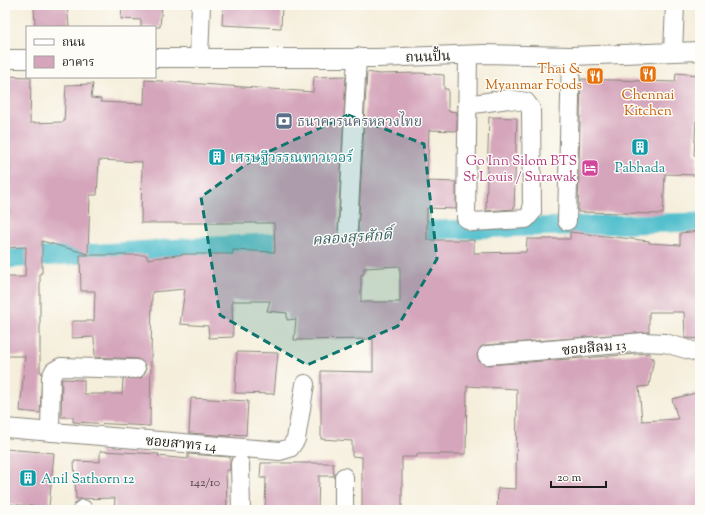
<svg xmlns="http://www.w3.org/2000/svg" width="705" height="515" font-family="'Sorts Mill Goudy','Noto Serif Thai',serif">
	<style>
		.lines { fill: none; stroke-linecap: round; stroke-linejoin: round }
		.canal { stroke: #53bfcd; stroke-width: 19 }
		.building { fill: #d5a6bb; fill-rule: evenodd }
		.minor-casing { stroke: #88857c; stroke-width: 20 }
		.minor { stroke: #fff; stroke-width: 18 }
		.marked { fill: #0f766e; fill-opacity: 0.2; stroke: #0f766e; stroke-width: 3; stroke-dasharray: 8 5; stroke-linejoin: round }
		.labels { text-anchor: middle; stroke-width: 3; stroke-linejoin: round; paint-order: stroke }
		.number-label { font-size: 12px; fill: #4a3e44 }
		.street-label { font-size: 14px; fill: #1c1c1c; stroke: #fdfcf7 }
		.food-label { font-size: 14px; fill: #c56008; stroke: #fdfcf7; text-anchor: end }
		.service-label { font-size: 14px; fill: #4e5e75; stroke: #fdfcf7; text-anchor: start }
		.culture-label { font-size: 14px; fill: #0d838f; stroke: #fdfcf7; text-anchor: start }
		.hotel-label { font-size: 14px; fill: #b23c85; stroke: #fdfcf7; text-anchor: end }
		.water-label { font-size: 15px; font-style: italic; fill: #325d63; stroke: #fdfcf7 }
	</style>
	<rect width="100%" height="100%" fill="#fdfcf7"/>
	<filter id="ink" filterUnits="userSpaceOnUse"><feTurbulence type="fractalNoise" baseFrequency=".025" numOctaves="2"/><feDisplacementMap in="SourceGraphic" scale="8" xChannelSelector="R" yChannelSelector="G"/><feConvolveMatrix kernelMatrix="1 2 1 2 8 2 1 2 1" color-interpolation-filters="sRGB"/></filter>
	<filter id="wash" filterUnits="userSpaceOnUse"><feTurbulence type="fractalNoise" baseFrequency=".012" numOctaves="4" result="noise"/><feDisplacementMap in="SourceGraphic" scale="16" xChannelSelector="R" yChannelSelector="G"/><feGaussianBlur stdDeviation="0.9" result="paint"/><feColorMatrix in="noise" values="0 0 0 0 0 0 0 0 0 0 0 0 0 0 0 0 0 1.4 0 .05"/><feComposite in="paint" operator="in"/></filter>
	<g filter="url(#wash)">
		<rect width="100%" height="100%" fill="#f5eedb"/>
		<g class="lines">
			<!-- canal -->
			<path class="canal" d="M5 259 362 237 434 230 700 222"/>
		</g>
		<g id="blocks">
			<!-- building -->
			<path class="building" d="M34 5H67L69 27H35Z
				M122 5H162L160 27H141V20L121 19Z
				M223 5H282L281 28 222 25Z
				M367 72 379 74 420 73 444 75V89H448V111L457 112V131L429 130 427 181 456 182V209L427 208V240H474V253L526 252 527 239H570V232L649 241V243L680 245V233L700 231V339L685 338 684 312H649V332L486 345 481 347 477 355 479 361 488 365 650 353V358H654L649 386 639 387 642 421 678 419 672 399 700 392V510H497L498 488 516 489 517 389 467 386 466 454H417V457H402V510H362V457L352 456V441L321 439V371L373 372V339L294 340 296 319 287 320V313L267 311 270 301H232L233 337 209 338 208 326 180 324 185 289 152 292 150 426 73 422V417H61L62 379 84 380V394H122L123 379 141 378 146 370 145 364 137 359 95 357 94 337 72 338V321H94L95 291H81L80 255H147V259L185 254H233V250L275 252 274 223H141L142 162 99 160 97 195H90L88 254 42 241V273H40V372H42L40 413 20 411 25 356H5V277H25L26 247 5 248V212H9L10 167H7L5 76 31 77 30 123 64 122 66 85 93 84 91 98 101 99V102L144 104 145 80 313 92 314 77 346 76 338 228 342 238 348 239 357 235 358 230ZM400 266V302H361V275L364 274V268Z
				M676 73 699 75 697 121H696L694 155H697L696 175 665 174 663 214 578 212 581 79 675 82Z
				M489 117 517 118 514 209 486 211Z
				M237 352 278 353 274 394 235 393Z
				M191 398 248 401 246 435 230 434V436L189 433Z
				M5 449 54 453 49 507 5 504Z
				M100 451 159 454 158 456 188 459V454L230 457V470H226L227 510H114L115 498 76 499 74 461 100 462Z
				M261 463H333L334 476H319L318 510H265L266 478H260Z"/>
		</g>
	</g>
	<g filter="url(#ink)">
		<use href="#blocks" fill-opacity="0" stroke="#88857c" stroke-width="1"/>
		<g class="lines">
			<defs>
				<path id="minor" d="M673 52 675 5
					M155 58H377L483 54 571 56 700 51
					M199 58 201 5
					M5 59H27
					M467 105 508 99 526 102 531 109 532 212 526 219 472 222 466 218 468 55
					M567 221 571 56
					M348 229 357 57
					M487 355 644 342 665 343 700 353
					M5 428 280 451 290 448 296 439 305 384
					M50 432 51 377 54 371 61 367 136 369
					M240 464 241 510
					M344 477V510
					M82 510 83 509"/>
			</defs>
			<!-- minor casing -->
			<use href="#minor" class="minor-casing"/>
			<!-- minor -->
			<use href="#minor" class="minor"/>
		</g>
	</g>
	<!-- marked area -->
	<path class="marked" d="M348 115 424 144 437 259 398 326 307 365 220 315 201 197 255 158Z"/>
	<!-- icons -->
	<defs>
		<symbol id="restaurant-square" viewBox="-11 -11 22 22"><rect x="-9" y="-9" width="18" height="18" rx="4" fill="#e8710a" stroke="#fdfcf7"/><path d="M-5-6h1v4h1v-4h1v4h1v-4h1v5L-1.5 .5V6h-2V.5L-5-1ZM5-6V6H3V1.5H1.5Q1.5-4 5-6Z" fill="#fff"/></symbol>
		<symbol id="bank-square" viewBox="-11 -11 22 22"><rect x="-9" y="-9" width="18" height="18" rx="4" fill="#5c6f8a" stroke="#fdfcf7"/><path d="M-6-4H6V4H-6ZM0-2.3a2.3 2.3 0 1 0 0 4.6a2.3 2.3 0 1 0 0-4.6Z" fill="#fff"/></symbol>
		<symbol id="building-square" viewBox="-11 -11 22 22"><rect x="-9" y="-9" width="18" height="18" rx="4" fill="#0f9aa8" stroke="#fdfcf7"/><path d="M-4-6H4V6H1V3H-1V6H-4ZM-2.5-4.3h1.7v1.8h-1.7ZM.8-4.3h1.7v1.8H.8ZM-2.5-1h1.7V.8h-1.7ZM.8-1h1.7V.8H.8Z" fill="#fff"/></symbol>
		<symbol id="hotel-square" viewBox="-11 -11 22 22"><rect x="-9" y="-9" width="18" height="18" rx="4" fill="#d1479c" stroke="#fdfcf7"/><path d="M-6-4.5h1.5V1H6V5H4.5V3h-9V5H-6ZM-4 0a1.8 1.8 0 1 1 3.6 0ZM.5 0V-2.5h3Q6-2.5 6 0Z" fill="#fff"/></symbol>
	</defs>
	<g fill-rule="evenodd">
		<use href="#restaurant-square" x="638" y="64" width="20" height="20"/>
		<use href="#restaurant-square" x="585" y="66" width="20" height="20"/>
		<use href="#bank-square" x="274" y="111" width="20" height="20"/>
		<use href="#building-square" x="630" y="137" width="20" height="20"/>
		<use href="#building-square" x="207" y="147" width="20" height="20"/>
		<use href="#hotel-square" x="580" y="158" width="20" height="20"/>
		<use href="#building-square" x="18" y="468" width="20" height="20"/>
	</g>
	<g class="labels">
		<!-- number labels -->
		<g class="number-label">
			<text x="205" y="486">142/10</text>
		</g>
		<!-- street labels -->
		<g class="street-label">
			<text transform="translate(428 56) rotate(-2)" y="5">ถนนปั้น</text>
			<text transform="translate(594 347) rotate(-5)" y="5">ซอยสีลม 13</text>
			<text transform="translate(181 443) rotate(5)" y="5">ซอยสาทร 14</text>
		</g>
		<!-- food labels -->
		<g class="food-label">
			<text x="582" y="73">Thai &amp;<tspan x="582" dy="16">Myanmar Foods</tspan></text>
			<text x="648" y="99" text-anchor="middle">Chennai<tspan x="648" dy="16">Kitchen</tspan></text>
		</g>
		<!-- service labels -->
		<g class="service-label">
			<text x="297" y="126">ธนาคารนครหลวงไทย</text>
		</g>
		<!-- culture labels -->
		<g class="culture-label">
			<text x="230" y="162">เศรษฐีวรรณทาวเวอร์</text>
			<text x="640" y="172" text-anchor="middle">Pabhada</text>
			<text x="41" y="483">Anil Sathorn 12</text>
		</g>
		<!-- hotel labels -->
		<g class="hotel-label">
			<text x="577" y="165">Go Inn Silom BTS<tspan x="577" dy="16">St Louis / Surawak</tspan></text>
		</g>
		<!-- water labels -->
		<g class="water-label">
			<text transform="translate(352 237) rotate(-4)" y="5">คลองสุรศักดิ์</text>
		</g>
	</g>
	<!-- margin -->
	<rect width="705" height="515" fill="none" stroke="#fdfcf7" stroke-width="20"/>
	<!-- legend -->
	<rect x="26" y="26" width="130" height="52" fill="#fdfcf7" stroke="#a3a29f"/>
	<rect x="34" y="39" width="20" height="6" fill="#ffffff" stroke="#a3a29f"/>
	<text x="62" y="46" font-size="12" fill="#1c1c1c">ถนน</text>
	<rect x="34" y="56" width="20" height="12" fill="#d5a6bb" stroke="#a3a29f"/>
	<text x="62" y="66" font-size="12" fill="#1c1c1c">อาคาร</text>
	<!-- scale -->
	<path d="M551 481v6h55v-6" fill="none" stroke="#1c1c1c" stroke-width="2"/>
	<text x="557" y="481" font-size="12" fill="#1c1c1c" stroke="#fdfcf7" stroke-width="3" paint-order="stroke">20 m</text>
</svg>
